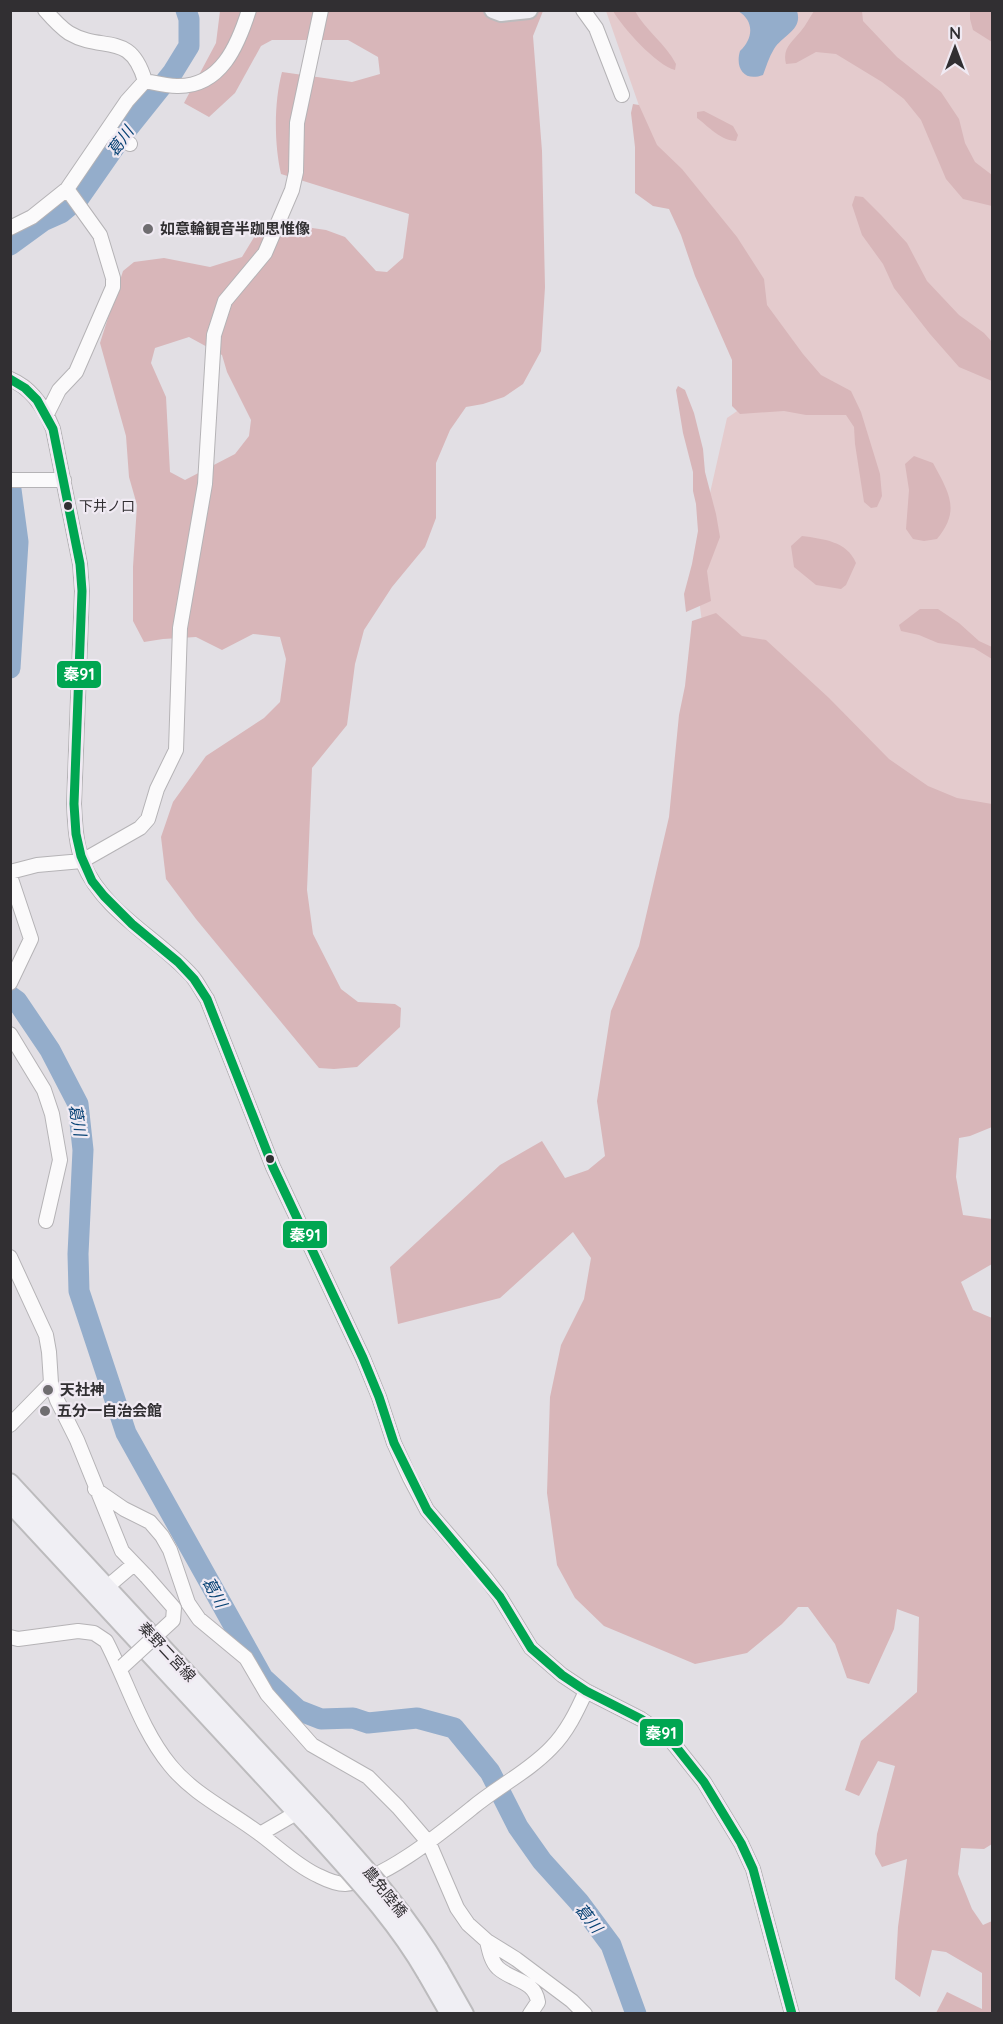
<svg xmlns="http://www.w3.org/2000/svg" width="1003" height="2024" font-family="Quicksand,'Noto Sans JP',sans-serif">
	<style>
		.green { fill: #e4cbcd }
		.forest { fill: #d8b6b9; fill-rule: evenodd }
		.water { fill: #94adcb }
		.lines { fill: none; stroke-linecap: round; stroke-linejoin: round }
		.river { stroke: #94adcb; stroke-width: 21 }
		.minor-casing { stroke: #b5b3b6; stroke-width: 16 }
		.major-casing { stroke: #bcbbbd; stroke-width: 20 }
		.minor { stroke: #fbfafb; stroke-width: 14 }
		.major { stroke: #f0eff4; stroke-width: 16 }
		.minor-bridge-casing { stroke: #b5b3b6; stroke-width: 16; stroke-linecap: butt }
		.major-bridge-casing { stroke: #bcbbbd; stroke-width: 20; stroke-linecap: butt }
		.minor-bridge { stroke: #fbfafb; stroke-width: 14 }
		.major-bridge { stroke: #f0eff4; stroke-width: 16 }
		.bus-1-casing { stroke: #f0eaf3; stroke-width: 14 }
		.bus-1 { stroke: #00a651; stroke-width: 9 }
		.poi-dot { fill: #6f6d70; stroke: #f0eaf3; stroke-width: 2 }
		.bus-dot { fill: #312f32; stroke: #f0eaf3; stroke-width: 2 }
		.labels { text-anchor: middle; stroke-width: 4.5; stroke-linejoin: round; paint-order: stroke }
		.bus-label { font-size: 14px; fill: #312f32; stroke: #f0eaf3; text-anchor: start }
		.poi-label { font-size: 15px; font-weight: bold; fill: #312f32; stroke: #f0eaf3; text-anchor: start }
		.street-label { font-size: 15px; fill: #312f32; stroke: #f0eaf3 }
		.water-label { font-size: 16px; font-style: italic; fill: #054073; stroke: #f0eaf3 }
		.line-badge { stroke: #f0eaf3; stroke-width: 2 }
		.badge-label { font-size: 16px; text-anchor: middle; font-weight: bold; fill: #fff }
	</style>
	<rect width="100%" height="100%" fill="#e2dfe4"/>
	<!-- green -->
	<path class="green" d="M606 11H992V856L702 622 697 584 710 493 727 418 759 396 659 163Z"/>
	<!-- forest -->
	<path class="forest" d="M220 11H543L533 36 542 151 545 287 541 351 523 384 504 397 483 404 466 407 450 430 436 463V518L425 547 392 587 364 630 355 664 347 725 312 768 307 890 313 934 341 989 358 1002 395 1004 401 1008 400 1027 357 1067 334 1069 319 1068 196 919 166 879 161 837 173 802 206 756 264 718 280 702 286 659 280 637 253 634 222 650 196 637 163 639 144 642 133 621V567L137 505 129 477 126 436 100 343 123 271 134 262 164 258 210 267 242 257 264 221 326 230 345 237 376 271 387 272 403 258 409 214 281 174C274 143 274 102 282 72L352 82 380 74 378 57 348 40H272L261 46 235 93 209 117 184 103 216 43ZM189 337 222 355 227 372 251 420 249 436 235 454 185 480 170 472 166 397 151 363 155 348Z
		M613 11H635C646 31 665 43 676 64L675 70C656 65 623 28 613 11Z
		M814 11H862L863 21 897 57 941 92 959 119 965 143 975 162 992 175V206L963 199 946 179 921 120 904 99 882 82 836 54 816 52 796 63 786 64C782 48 792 42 801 31 806 25 810 17 814 11Z
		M970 11H992V42L973 30 970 19Z
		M633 104 639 105 657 145 682 169 737 237 764 279 767 305 803 354 821 375 851 391 861 412 880 474 882 496 877 507 871 508 864 502 855 444 854 427 846 415H806L784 411 740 414 732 406V360L695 276 681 235 669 209 653 206 635 193V147L631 113Z
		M704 111 733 126 738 135 736 141C721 141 708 126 697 118V112Z
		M855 196 863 197 881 215 907 243 927 281 959 315 984 333 992 342V381L959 367 930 334 894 288 883 264 862 235 852 205Z
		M678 386 685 390 694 413 703 449 705 472 716 514 720 537 707 571 711 601 686 612 684 594 692 564 698 531 696 504 693 491V472L683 433 676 390Z
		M914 456 933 463C949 493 961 510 937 539L924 541 913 539 906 529 909 490 905 464Z
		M802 536C823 539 847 541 856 563L846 585 841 589 816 585 794 567 791 546Z
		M920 609H938L959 623 979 641 992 647V659L974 648 938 643 919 635 901 631 899 625Z
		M716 613 742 636 766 640 829 698 889 759 928 786 957 798 992 804V1127L970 1136 959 1138 956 1177 963 1215 992 1219V1264L961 1282 973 1310 992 1318V1844L984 1849 961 1848 958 1874 972 1909 983 1925 992 1921V2013H936L947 1992 982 2009V1973L946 1952 932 1950 920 1997 895 1979 898 1927 907 1859 882 1867 875 1854 877 1834 895 1766 878 1761 859 1796 845 1790 861 1741 917 1692 919 1617 897 1609 894 1629 869 1684 847 1678 835 1644 808 1607H798L782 1624 747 1653 695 1664 604 1626 575 1598 557 1565 547 1493 550 1397 561 1345 584 1299 591 1258 573 1232 500 1298 398 1324 390 1267 500 1165 542 1141 565 1178 588 1170 605 1156 597 1101 611 1011 639 946 669 817 679 715 685 686 692 621Z"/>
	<!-- water -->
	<path class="water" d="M738 11H797C803 30 783 35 774 49 769 57 766 67 763 75 744 82 735 68 740 51 753 39 755 21 738 11Z"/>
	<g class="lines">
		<!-- river -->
		<path class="river" d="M10 245 43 221 61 213 79 198 125 132 173 72 189 46V19L186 10
			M10 482 18 542 10 668
			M10 996 17 1001 50 1050 78 1104 83 1150 78 1254 79 1291 126 1433 263 1678 298 1710 321 1719 353 1718 368 1723 417 1718 454 1728 490 1772 518 1827 542 1861 579 1902 611 1945 636 2014"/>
		<defs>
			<path id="minor" d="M45 10C52 18 60 27 69 33 103 53 130 30 145 81
				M583 10 596 28 622 95
				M145 81C155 83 167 86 177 86 221 87 238 45 249 10
				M108 130 130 144
				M10 228 32 217 67 189 127 101 145 81
				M10 379C32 388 45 409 53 429L80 564 82 591 74 804C75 824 76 845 83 863 104 913 157 937 192 976 198 983 202 992 207 999L273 1167 363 1358 379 1397 394 1443 410 1478 427 1510 484 1576 500 1597 531 1648 562 1675 586 1691 641 1719 669 1738 704 1782 741 1843 753 1869 792 2014
				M47 414 59 390 76 372 113 287V278L100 235 67 189
				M10 480H64
				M10 872 37 865 82 861 140 828 148 819 157 789 176 750 180 628 205 484 214 335 225 301 265 253 292 190 296 172 297 123 321 10
				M10 876 31 939 10 983
				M10 1034 44 1090 52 1114 60 1160 46 1221
				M10 1257 46 1335 49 1352 51 1383 57 1400 77 1440 122 1551 146 1576
				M10 1425 51 1383
				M95 1489 124 1509 150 1522 162 1536 170 1550 188 1603 199 1619 246 1658 267 1694 312 1745 368 1777 398 1807 429 1843 457 1908 468 1924 487 1941 516 1959 572 2001 585 2014
				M107 1587 133 1565
				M10 1637 18 1639 78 1631 94 1633 106 1641C127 1681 141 1730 170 1765 194 1795 230 1811 260 1834 279 1848 297 1866 319 1876 325 1879 337 1884 345 1884 383 1881 442 1832 472 1808 497 1787 528 1772 551 1748 567 1732 577 1711 586 1691
				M260 1834 305 1808
				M487 1941C489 1950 491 1961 498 1968 512 1981 535 1980 538 2002L530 2014"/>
			<path id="major" d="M493 10 501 13 529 10
				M10 1482 324 1821
				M10 1504 312 1830
				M439 1968 465 2014
				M426 1974 449 2014"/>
		</defs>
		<!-- minor casing -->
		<use href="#minor" class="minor-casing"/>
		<!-- major casing -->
		<use href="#major" class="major-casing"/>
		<!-- minor -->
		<use href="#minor" class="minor"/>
		<!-- major -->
		<use href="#major" class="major"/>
		<defs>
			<path id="minor-bridge" d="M123 1666 173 1620 174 1608 146 1576"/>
			<path id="major-bridge" d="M324 1821C366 1868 407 1913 439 1968
				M312 1830C353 1876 395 1920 426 1974"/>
		</defs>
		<!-- minor-bridge casing -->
		<use href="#minor-bridge" class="minor-bridge-casing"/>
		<!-- major-bridge casing -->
		<use href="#major-bridge" class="major-bridge-casing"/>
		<!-- minor-bridge -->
		<use href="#minor-bridge" class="minor-bridge"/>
		<!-- major-bridge -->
		<use href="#major-bridge" class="major-bridge"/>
		<defs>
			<path id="bus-1" d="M10 379 25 388 37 400 53 429 80 564 82 591 74 804 76 834 81 856 92 881 104 896 132 924 178 962 194 979 207 999 273 1167 363 1358 379 1397 394 1443 427 1510 500 1597 531 1648 562 1675 586 1691 641 1719 669 1738 704 1782 741 1843 753 1869 792 2014"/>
		</defs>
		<!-- bus-1 casing -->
		<use href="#bus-1" class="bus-1-casing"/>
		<!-- bus-1 -->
		<use href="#bus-1" class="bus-1"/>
	</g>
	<!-- markers -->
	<g class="poi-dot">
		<circle cx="148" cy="229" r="6"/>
		<circle cx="48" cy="1390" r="6"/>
		<circle cx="45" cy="1411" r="6"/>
	</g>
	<g class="bus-dot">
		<circle cx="68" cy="506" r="5"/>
		<circle cx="270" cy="1159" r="5"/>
	</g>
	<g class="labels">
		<!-- bus labels -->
		<g class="bus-label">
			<text x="79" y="511">下井ノ口</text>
		</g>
		<!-- poi labels -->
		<g class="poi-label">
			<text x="160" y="234">如意輪観音半跏思惟像</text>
			<text x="60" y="1395">天社神</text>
			<text x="57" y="1416">五分一自治会館</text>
		</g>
		<!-- street labels -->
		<g class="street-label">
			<text transform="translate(167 1652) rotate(47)" y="5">秦野二宮線</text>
			<text transform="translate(385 1892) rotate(51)" y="5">農免陸橋</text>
		</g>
		<!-- water labels -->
		<g class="water-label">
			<text transform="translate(120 141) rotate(-54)" y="6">葛川</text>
			<text transform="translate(78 1120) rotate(79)" y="6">葛川</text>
			<text transform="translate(215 1592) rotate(61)" y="6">葛川</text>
			<text transform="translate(589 1918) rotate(51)" y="6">葛川</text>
		</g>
	</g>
	<g class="line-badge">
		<rect x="56" y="660" width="46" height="29" rx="6" fill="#00a651"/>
		<rect x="282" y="1220" width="46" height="29" rx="6" fill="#00a651"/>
		<rect x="639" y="1718" width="45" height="29" rx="6" fill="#00a651"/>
	</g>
	<g class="badge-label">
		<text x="79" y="680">秦91</text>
		<text x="305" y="1241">秦91</text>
		<text x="661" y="1739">秦91</text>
	</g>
	<!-- border -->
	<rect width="1003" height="2024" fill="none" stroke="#312f32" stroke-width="24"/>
	<!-- north arrow -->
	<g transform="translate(955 48)" stroke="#f0eaf3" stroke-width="4.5" paint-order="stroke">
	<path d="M0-4.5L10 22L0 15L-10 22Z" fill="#312f32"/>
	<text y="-9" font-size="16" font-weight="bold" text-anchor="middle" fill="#312f32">N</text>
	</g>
</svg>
